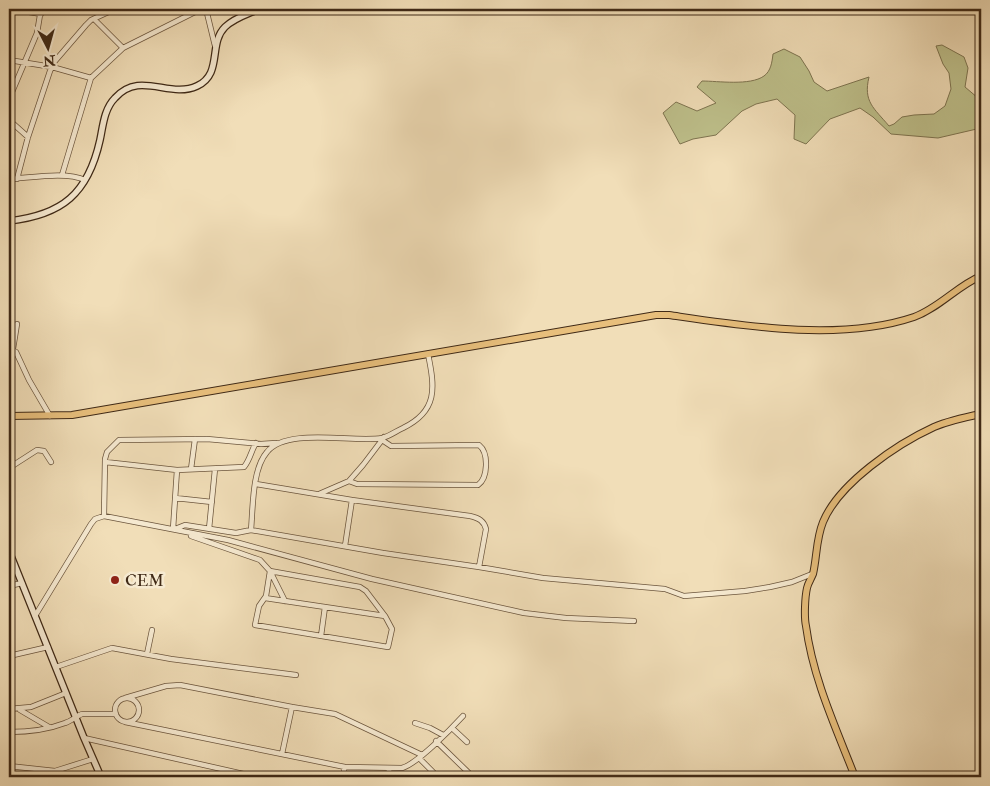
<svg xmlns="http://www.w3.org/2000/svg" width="990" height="786" font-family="'IM FELL Double Pica',serif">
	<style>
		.green { fill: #bec08b; stroke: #7e7450 }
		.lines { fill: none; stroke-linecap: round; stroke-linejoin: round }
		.street-casing { stroke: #6c563e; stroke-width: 6 }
		.secondary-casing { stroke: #3f2916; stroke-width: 8 }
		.primary-casing { stroke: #3f2916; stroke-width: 8 }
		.street { stroke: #f6ead1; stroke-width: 4.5 }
		.secondary { stroke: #f6ead1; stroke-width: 5.5 }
		.primary { stroke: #e8bf7c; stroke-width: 6 }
		.poi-dot { fill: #8f2418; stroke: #f6ead1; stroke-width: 2 }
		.labels { text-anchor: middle; stroke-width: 5; stroke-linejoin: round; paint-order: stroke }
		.poi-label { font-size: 16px; fill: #3f2916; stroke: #f6ead1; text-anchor: start }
	</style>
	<rect width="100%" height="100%" fill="#f1deb8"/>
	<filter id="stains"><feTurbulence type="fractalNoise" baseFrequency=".004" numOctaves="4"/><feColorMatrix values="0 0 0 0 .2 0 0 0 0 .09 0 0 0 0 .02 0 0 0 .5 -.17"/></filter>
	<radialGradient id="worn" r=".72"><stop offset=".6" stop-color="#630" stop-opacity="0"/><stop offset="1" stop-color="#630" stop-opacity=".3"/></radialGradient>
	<!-- green -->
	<path class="green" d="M942 45 964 57 968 68 965 87 978 98 981 99V128L938 138 891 134 873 117 860 108 830 119 806 144 794 139 795 115 777 99 756 104 742 111 716 135 693 139 680 144 663 113 676 102 697 111 716 103 697 87 702 81C718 81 750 86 764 76 771 71 772 62 773 54L784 49 800 57 809 71 814 82 827 91 869 77C863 102 874 108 889 126L894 124 902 117 914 115 934 114 945 106 951 89 949 73 943 64 936 46Z"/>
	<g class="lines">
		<defs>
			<path id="street" d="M11 9 41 14
				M206 9 215 46
				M94 19 123 48
				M9 60 52 67 91 78
				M9 99 37 33 41 9
				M9 120 28 137
				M62 175 91 78 123 48 201 9
				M9 179C30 178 66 171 85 180
				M17 179 28 137 50 71 55 61 86 25 91 20 115 9
				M9 348 16 352 29 380 50 416
				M13 349 17 324
				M105 462 177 470 244 467C250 460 251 451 256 443
				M9 468 37 450 44 451 51 462
				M191 469 195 439
				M349 481 363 465 382 440
				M256 484 352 500 470 516C479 518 484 521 486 529L479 567
				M319 494 349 481 357 484 478 485C488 478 489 453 479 445L391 446 382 440 384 437
				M175 498 212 502
				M104 516 105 459 107 452 119 440 207 439 261 444 276 443
				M173 529 177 470
				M175 529 185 525 236 533 251 530 383 553 479 567 543 578 665 589 684 596 745 591 770 587 792 582 812 574
				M209 529 215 469
				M251 530C253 508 252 469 267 452 287 427 353 443 382 438 390 436 396 431 403 428 438 411 435 388 428 354
				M191 536 260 560 270 571 285 601
				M345 546 352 500
				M9 586 22 583
				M265 598 385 616 392 629 388 647 255 625 259 606 266 596 270 571 360 587 366 591 385 616
				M35 616 91 524 95 519 104 516 228 540 372 579 524 613 566 618 634 621
				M321 636 325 607
				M147 654 152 630
				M9 656 48 647
				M56 667 112 648 171 659 296 675
				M125 698 166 686 180 685 292 707 335 714 422 755
				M115 710a12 12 0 1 1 24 0a12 12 0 1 1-24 0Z
				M9 709 31 707 66 693
				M20 710 49 727
				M125 722 345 767 402 768C417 764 452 728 463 716
				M415 723 430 728 443 735
				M452 728 467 742
				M9 732C27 732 47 730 65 723 72 721 76 716 82 714H116
				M84 738 257 777
				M436 741 473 777
				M282 754 292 707
				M419 758 438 777
				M9 766 55 771 93 759
				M344 767V777
				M389 777V768"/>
			<path id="secondary" d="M9 221C62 215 88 194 100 140 103 126 104 109 115 98 140 70 169 99 197 86 223 74 208 44 225 27 234 18 248 14 259 9
				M9 551 84 738 101 777"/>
			<path id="primary" d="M9 416 72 415 656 315H669C744 326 840 342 914 317 939 308 957 286 981 276
				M855 777C836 728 813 679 806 626 804 617 805 597 807 588 808 583 811 579 813 574 817 557 816 539 823 522 839 483 897 444 934 427 948 421 966 417 981 414"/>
		</defs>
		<!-- street casing -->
		<use href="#street" class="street-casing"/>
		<!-- secondary casing -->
		<use href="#secondary" class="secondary-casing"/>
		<!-- primary casing -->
		<use href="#primary" class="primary-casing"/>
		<!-- street -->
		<use href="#street" class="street"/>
		<!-- secondary -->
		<use href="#secondary" class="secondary"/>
		<!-- primary -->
		<use href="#primary" class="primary"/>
	</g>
	<!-- markers -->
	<circle class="poi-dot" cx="115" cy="580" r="5"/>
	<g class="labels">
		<!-- poi labels -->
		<g class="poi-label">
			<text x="125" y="586">CEM</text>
		</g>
	</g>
	<!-- margin -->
	<rect width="990" height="786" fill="none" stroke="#f1deb8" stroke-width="30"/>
	<rect x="10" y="10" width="970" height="766" fill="none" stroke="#3f2916" stroke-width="2.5"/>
	<rect x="15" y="15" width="960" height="756" fill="none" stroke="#3f2916"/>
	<!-- north arrow -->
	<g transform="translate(48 48) rotate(174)" stroke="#f6ead1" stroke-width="4" paint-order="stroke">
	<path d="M0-4L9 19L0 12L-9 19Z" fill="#3f2916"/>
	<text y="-8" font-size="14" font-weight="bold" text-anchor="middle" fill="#3f2916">N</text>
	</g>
	<rect width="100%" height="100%" filter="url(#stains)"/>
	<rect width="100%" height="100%" fill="url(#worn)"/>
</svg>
